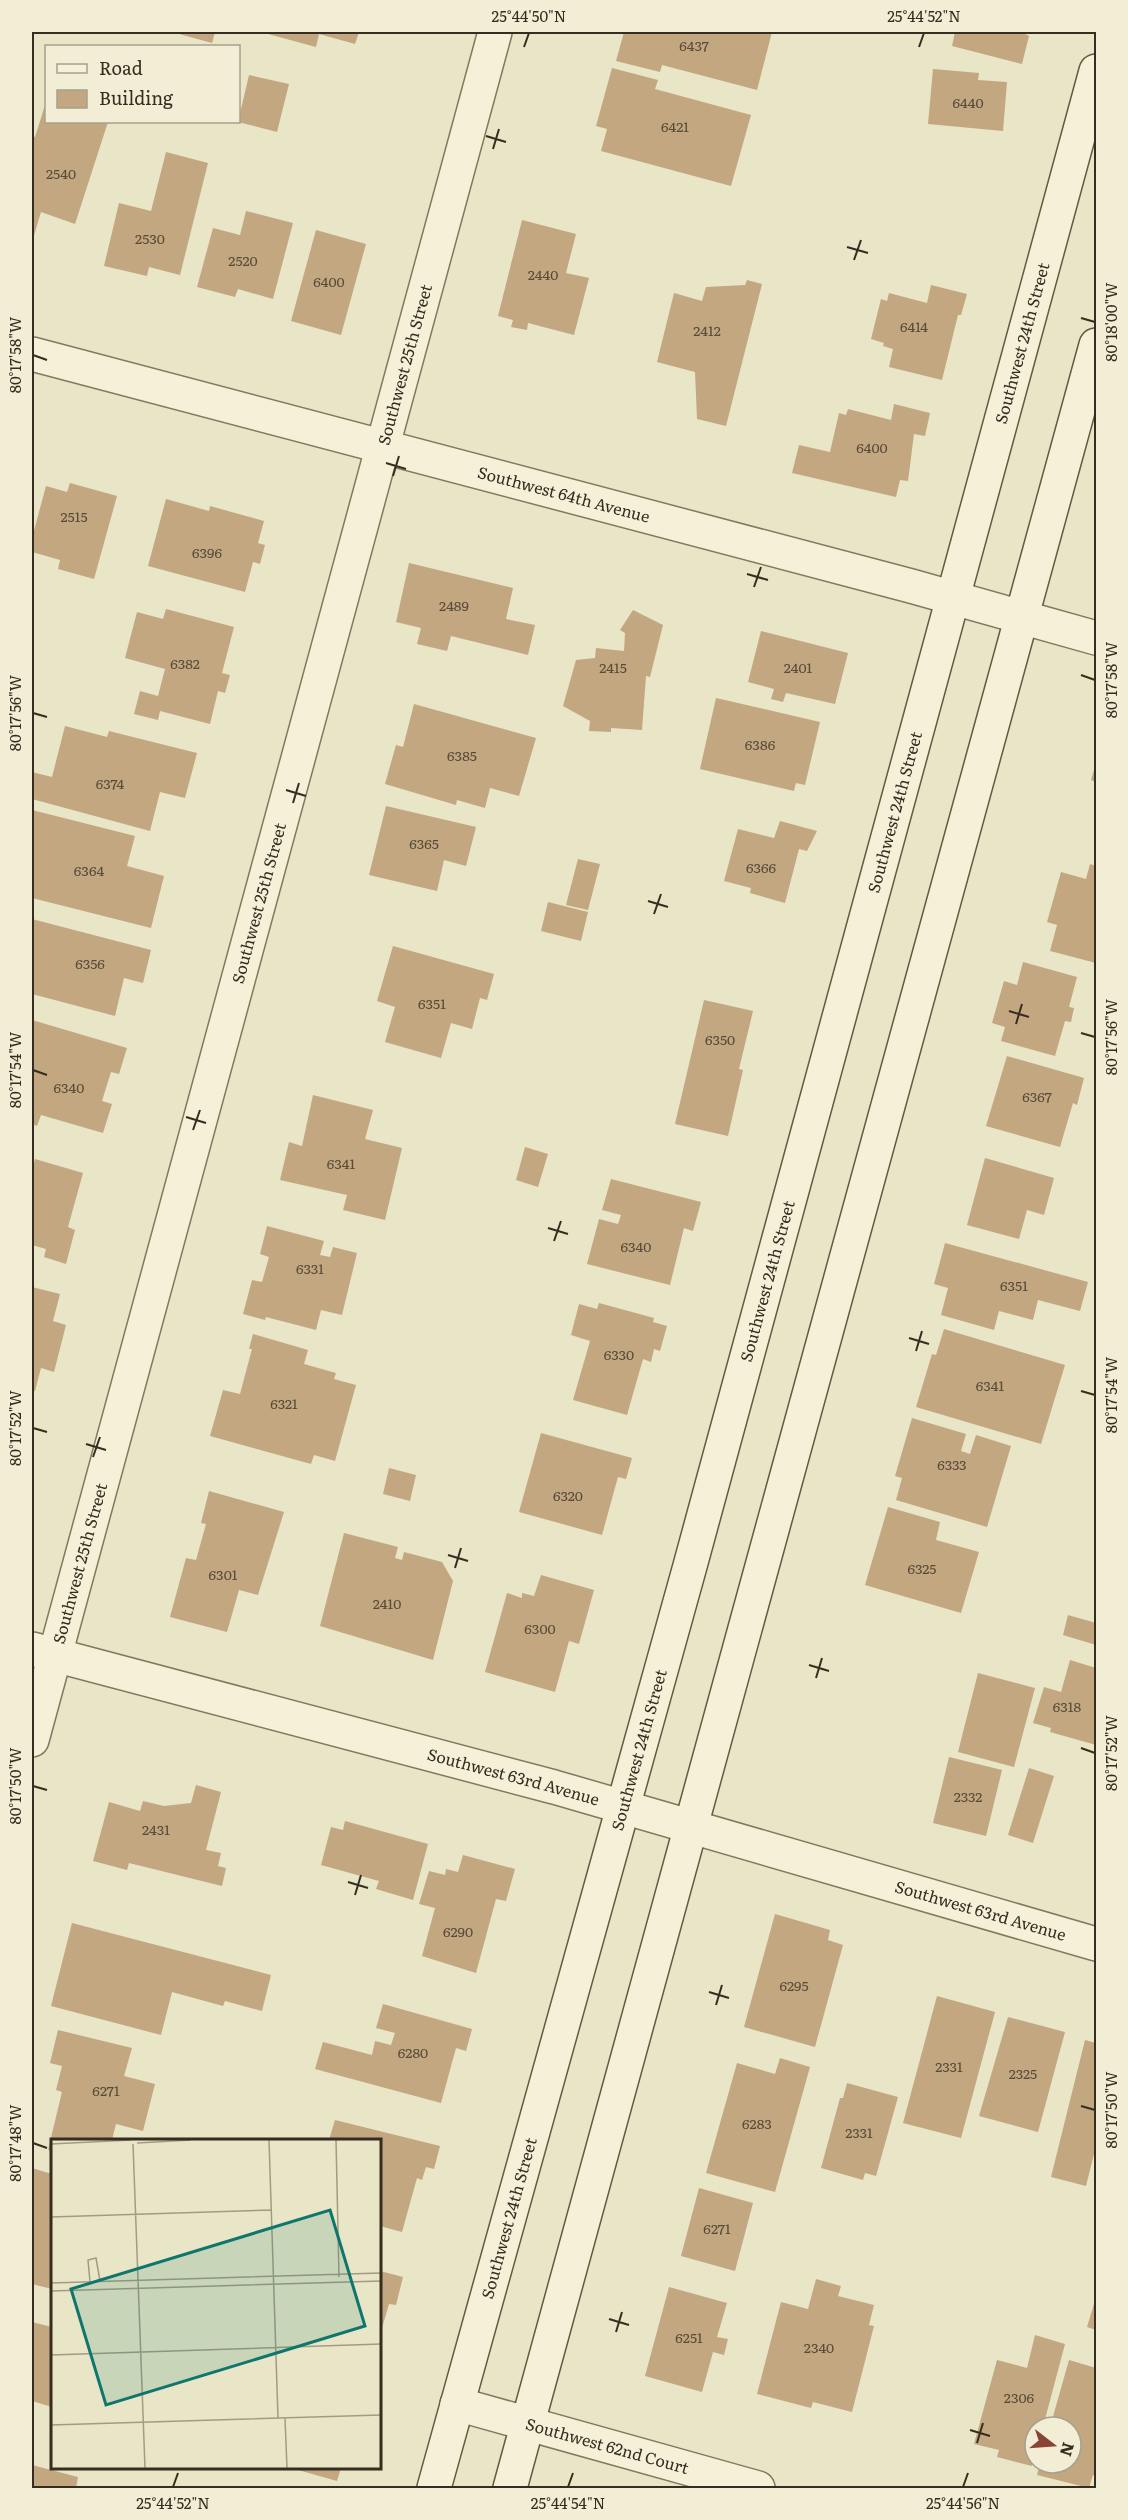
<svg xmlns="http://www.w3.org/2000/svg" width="1128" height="2520" font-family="Literata,serif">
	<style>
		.building { fill: #c3a781 }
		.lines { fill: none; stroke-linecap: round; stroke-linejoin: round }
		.minor-casing { stroke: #83785e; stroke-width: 36 }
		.secondary-casing { stroke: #645941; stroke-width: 36 }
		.minor { stroke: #f5f1d9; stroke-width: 33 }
		.secondary { stroke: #f5f1d9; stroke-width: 33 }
		.ticks { fill: none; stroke: #352d20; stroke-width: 2 }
		.labels { text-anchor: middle; stroke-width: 6; stroke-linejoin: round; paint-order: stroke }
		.number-label { font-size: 14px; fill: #584c38 }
		.street-label { font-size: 16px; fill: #352d20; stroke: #f1eed5 }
		.inset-road { fill: none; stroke: #a19b84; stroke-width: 1.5 }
		.view { fill: #0f766e; fill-opacity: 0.15; stroke: #0f766e; stroke-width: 3 }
		.inset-edge { fill: none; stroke: #352d20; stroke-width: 3 }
		.neatline { fill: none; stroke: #352d20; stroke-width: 2 }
		.ticks-label { font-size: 15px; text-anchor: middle; fill: #352d20 }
	</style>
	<rect width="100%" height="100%" fill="#e9e5c7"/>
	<!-- building -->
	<path class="building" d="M172 32H215L212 43Z
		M269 32H359L355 44 319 34 316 47 268 34Z
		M624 32H772L757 90 662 65 660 72 616 61Z
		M955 32H1026L1025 34 1029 36 1022 64 952 46Z
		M612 68 658 80 655 89 751 115 731 186 601 151 607 129 596 126Z
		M933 69 979 73 978 80 1007 82 1003 131 928 124Z
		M249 75 289 84 277 132 238 122Z
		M46 102V122H108L75 224 41 212 32 242V135L35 137Z
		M166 152 208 163 180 275 149 267 147 276 104 266 119 203 151 211Z
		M246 211 293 223 273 299 238 289 235 297 197 287 213 228 240 235Z
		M522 220 576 234 566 273 589 278 574 335 528 323 527 330 511 327 513 320 498 316Z
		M316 230 366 244 341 335 291 321Z
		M747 280 762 284 726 426 697 419 695 372 657 362 674 293 702 301 706 287 745 285Z
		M931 285 967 294 961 315H958L942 380 889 367 893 349 883 346 884 343 871 339 881 299 887 301 889 293 927 303Z
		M894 404 930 413 925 436 914 434 908 481 900 480 896 497 792 473 799 445 830 452 839 413 846 415 848 409 891 420Z
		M70 483 117 496 94 579 58 569 60 560 32 552V538L46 486 67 492Z
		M166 499 209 511 210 506 264 521 258 543 265 545 260 564 253 562 245 592 148 566Z
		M409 563 513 588 506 619 535 625 528 655 451 636 447 651 417 644 421 628 396 622Z
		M166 609 234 627 222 673 230 675 225 693 218 691 210 724 160 711 158 720 134 714 140 691 158 696 165 669 125 658 137 612 163 619Z
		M633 610 663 625 650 677 646 676 642 730 611 728V732L589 731 590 721 563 706 576 660 595 658 596 648 624 651 625 633 620 630Z
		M761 631 848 653 835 704 786 693 783 702 771 699 774 689 748 682Z
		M716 698 820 722 805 785 796 783 794 791 700 769Z
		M414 704 536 738 519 796 490 788 485 808 457 800 456 805 385 784 396 745 403 747Z
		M65 726 107 737 109 731 197 753 185 798 160 792 150 831 32 799V772L52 777Z
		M1096 763V782L1091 780Z
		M386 806 476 827 466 866 444 860 437 891 369 875Z
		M32 810 135 836 127 866 164 876 151 928 32 898Z
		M780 821 817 831 807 851 799 849 785 903 750 893 751 888 724 881 738 829 774 838Z
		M578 859 600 864 588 910 566 905Z
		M1090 864 1096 866V963L1050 951 1057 925 1047 922 1061 872 1086 879Z
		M548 902 588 912 581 941 541 931Z
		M32 919 151 950 143 983 124 978 115 1016 32 994Z
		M393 946 494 974 487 1000 480 998 472 1029 451 1023 441 1058 385 1042 395 1007 377 1001Z
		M1023 962 1077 977 1069 1007 1074 1008 1071 1022 1065 1021 1055 1056 1001 1041 1005 1027 992 1023 1004 981 1017 985Z
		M704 1000 753 1011 739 1069 743 1070 728 1136 675 1124Z
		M32 1020 127 1048 119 1074 111 1072 102 1101 112 1104 103 1133 41 1115 37 1126 32 1124Z
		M1007 1056 1084 1078 1077 1105 1073 1103 1060 1147 986 1126Z
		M313 1095 373 1110 365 1139 402 1148 385 1220 343 1210 347 1195 280 1180 289 1142 302 1146Z
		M525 1147 548 1154 538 1187 516 1180Z
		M985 1158 1054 1178 1044 1215 1027 1210 1019 1239 967 1225Z
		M35 1159 83 1173 68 1227 75 1230 66 1264 44 1257 46 1249 32 1245V1171Z
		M611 1179 701 1202 693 1231 684 1228 670 1285 587 1264 599 1219 618 1224 621 1215 602 1210Z
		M267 1226 324 1241 320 1255 330 1257 333 1247 357 1253 342 1315 321 1310 316 1330 266 1317 265 1320 243 1314 252 1280 262 1282 269 1257 260 1254Z
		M945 1243 1088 1282 1080 1311 1038 1300 1033 1320 999 1311 994 1330 941 1315 948 1288 934 1284Z
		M32 1287 60 1294 53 1321 66 1325 54 1372 41 1368 35 1391 32 1390Z
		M599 1303 654 1318 653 1322 667 1326 660 1351 654 1349 651 1362 643 1359 627 1415 573 1400 590 1341 571 1335 579 1304 597 1309Z
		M944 1329 1065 1365 1041 1444 916 1407 932 1354 936 1355Z
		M253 1334 308 1350 304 1364 336 1373 334 1379 356 1385 335 1461 314 1455 311 1464 210 1436 223 1390 240 1394 252 1349H249Z
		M912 1418 966 1434 961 1451 970 1454 976 1435 1011 1446 987 1527 896 1500 902 1478 895 1476Z
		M541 1433 632 1458 626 1479 618 1477 602 1535 519 1512Z
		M389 1468 416 1475 410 1501 383 1494Z
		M209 1491 284 1512 258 1595 239 1590 227 1632 170 1617 186 1558 196 1560 206 1524 201 1523Z
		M888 1507 940 1522 936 1540 979 1552 961 1613 865 1585Z
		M344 1533 398 1547 395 1558 402 1560 404 1552 442 1562 453 1581 433 1660 320 1626Z
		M541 1575 594 1590 579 1644 569 1641 555 1692 485 1672 507 1593 522 1598V1593L534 1596Z
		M1068 1615 1096 1623V1645L1063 1635Z
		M1070 1660 1096 1668V1745L1050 1732 1051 1728 1033 1723 1044 1687 1061 1692Z
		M978 1673 1035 1688 1014 1767 958 1752Z
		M949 1757 1002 1770 986 1836 933 1823Z
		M1029 1768 1054 1776 1033 1843 1008 1835Z
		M196 1785 221 1792 206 1850 221 1853 218 1866 226 1868 222 1886 129 1863 127 1870 93 1861 109 1802 140 1811 143 1801 164 1806 191 1803Z
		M345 1821 428 1844 413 1900 376 1889 379 1881 321 1865 331 1827 343 1830Z
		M463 1855 515 1869 506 1901 496 1899 476 1973 422 1956 435 1908 419 1904 429 1871 445 1875 446 1869 458 1872Z
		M775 1914 830 1930 828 1940 843 1945 815 2047 744 2027Z
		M72 1923 271 1975 262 2011 225 2001 223 2006 172 1992 161 2035 51 2006Z
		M937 1996 995 2012 961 2138 903 2123Z
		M383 2004 472 2029 466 2051 456 2048 441 2103 315 2069 323 2042 372 2055 375 2041 391 2045 395 2033 376 2028Z
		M1008 2017 1065 2032 1038 2132 979 2116Z
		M58 2030 132 2048 124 2076 155 2084 143 2131 116 2124 112 2140H52V2151L48 2150 62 2092 56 2090 62 2066 50 2063Z
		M1085 2040 1096 2043V2146L1086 2186 1051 2177Z
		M780 2058 810 2067 775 2192 706 2173 737 2063 775 2074Z
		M847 2083 898 2097 876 2176 865 2173 863 2180 821 2168 840 2098H843Z
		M335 2120 440 2146 434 2169 426 2167 422 2180 417 2178 402 2232 380 2226V2140H329Z
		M32 2168 52 2174V2289L32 2284Z
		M699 2188 753 2203 735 2271 681 2256Z
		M380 2271 403 2277 396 2305 389 2304 380 2335Z
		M816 2279 841 2286 838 2296 874 2305 869 2325 874 2326 852 2412 813 2402 811 2408 757 2394 781 2302 808 2309Z
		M669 2287 727 2303 717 2337 728 2339 724 2355 713 2352 702 2392 645 2376Z
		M1096 2297V2330L1087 2327Z
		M32 2322 52 2327V2407L32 2401Z
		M1035 2335 1065 2344 1043 2427H1035L1032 2466 997 2457 999 2450 974 2444 997 2360 1027 2368Z
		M1069 2360 1096 2368V2476L1093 2475 1089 2488 1037 2475 1040 2463H1071V2427H1050Z
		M32 2465 78 2477 76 2488H32Z
		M291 2468H341L337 2481Z"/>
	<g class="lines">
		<defs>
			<g id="minor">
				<path id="s1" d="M32 354 911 586 1096 638"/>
				<path id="s2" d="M32 1649 554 1787 1096 1944"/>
				<path id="s3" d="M32 1740 495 32"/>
				<path id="s4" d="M457 2404 758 2488"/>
			</g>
			<g id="secondary">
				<path id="s5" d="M434 2488 690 1566 1096 71"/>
				<path d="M510 2488 1096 345"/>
			</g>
		</defs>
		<!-- minor casing -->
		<use href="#minor" class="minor-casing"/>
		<!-- secondary casing -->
		<use href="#secondary" class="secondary-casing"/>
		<!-- minor -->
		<use href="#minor" class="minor"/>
		<!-- secondary -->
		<use href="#secondary" class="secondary"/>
	</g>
	<!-- ticks -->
	<path class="ticks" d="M524 47 529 33M919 47 924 33M486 136 506 142M493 149 499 129M847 247 868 253M854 260 861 240M1081 318 1095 322M33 355 47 360M386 463 406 469M393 476 399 456M747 574 768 580M754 587 761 567M1081 675 1095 680M33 713 47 717M286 790 306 796M293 803 299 783M648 901 668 907M654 914 661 894M1009 1011 1029 1017M1016 1024 1022 1004M1081 1033 1095 1037M33 1070 47 1075M186 1117 206 1123M193 1130 200 1110M548 1228 568 1234M554 1241 561 1221M909 1338 929 1344M916 1351 922 1331M1081 1391 1095 1395M33 1428 47 1432M86 1444 106 1450M93 1457 100 1437M448 1555 468 1561M455 1568 461 1548M809 1665 829 1671M816 1678 822 1658M1081 1748 1095 1753M33 1786 47 1790M348 1882 368 1888M355 1895 361 1875M709 1992 729 1998M716 2005 722 1985M1081 2106 1095 2110M33 2143 47 2148M609 2319 629 2325M616 2332 622 2312M970 2430 990 2436M977 2443 983 2423M173 2487 178 2473M568 2487 573 2473M963 2487 968 2473"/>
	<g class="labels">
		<!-- number labels -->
		<g class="number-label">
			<text x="694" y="51">6437</text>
			<text x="968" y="108">6440</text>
			<text x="675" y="132">6421</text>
			<text x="61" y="179">2540</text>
			<text x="150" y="244">2530</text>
			<text x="243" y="266">2520</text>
			<text x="543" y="280">2440</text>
			<text x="329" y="287">6400</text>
			<text x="914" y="332">6414</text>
			<text x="707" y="336">2412</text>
			<text x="872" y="453">6400</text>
			<text x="74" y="522">2515</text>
			<text x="207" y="558">6396</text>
			<text x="454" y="611">2489</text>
			<text x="185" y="669">6382</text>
			<text x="613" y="673">2415</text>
			<text x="798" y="673">2401</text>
			<text x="760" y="750">6386</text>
			<text x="462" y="761">6385</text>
			<text x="110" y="789">6374</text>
			<text x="424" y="849">6365</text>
			<text x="761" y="873">6366</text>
			<text x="89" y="876">6364</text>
			<text x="90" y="969">6356</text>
			<text x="432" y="1009">6351</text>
			<text x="720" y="1045">6350</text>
			<text x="69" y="1093">6340</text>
			<text x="1037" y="1102">6367</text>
			<text x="341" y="1169">6341</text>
			<text x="636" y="1252">6340</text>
			<text x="310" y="1274">6331</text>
			<text x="1014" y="1291">6351</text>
			<text x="619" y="1360">6330</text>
			<text x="990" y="1391">6341</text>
			<text x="284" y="1409">6321</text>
			<text x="952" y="1470">6333</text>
			<text x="568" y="1501">6320</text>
			<text x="922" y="1574">6325</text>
			<text x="223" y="1580">6301</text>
			<text x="387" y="1609">2410</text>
			<text x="540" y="1634">6300</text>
			<text x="1067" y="1712">6318</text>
			<text x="968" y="1802">2332</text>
			<text x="156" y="1835">2431</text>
			<text x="458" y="1937">6290</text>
			<text x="794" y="1991">6295</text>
			<text x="413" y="2058">6280</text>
			<text x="949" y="2072">2331</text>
			<text x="1023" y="2079">2325</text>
			<text x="106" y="2096">6271</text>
			<text x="757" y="2129">6283</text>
			<text x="859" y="2138">2331</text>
			<text x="717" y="2234">6271</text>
			<text x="689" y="2343">6251</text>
			<text x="819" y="2353">2340</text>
			<text x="1019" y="2403">2306</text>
		</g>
		<!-- street labels -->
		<g class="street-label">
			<text dy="6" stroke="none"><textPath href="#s5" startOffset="2224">Southwest 24th Street</textPath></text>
			<text dy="6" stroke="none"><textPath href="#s3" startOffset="1425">Southwest 25th Street</textPath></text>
			<text dy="6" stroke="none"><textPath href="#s1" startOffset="550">Southwest 64th Avenue</textPath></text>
			<text dy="6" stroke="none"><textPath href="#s5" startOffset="1738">Southwest 24th Street</textPath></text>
			<text dy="6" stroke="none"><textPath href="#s3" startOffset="867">Southwest 25th Street</textPath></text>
			<text dy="6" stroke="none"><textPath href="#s5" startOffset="1252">Southwest 24th Street</textPath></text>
			<text dy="6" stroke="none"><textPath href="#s3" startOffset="183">Southwest 25th Street</textPath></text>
			<text dy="6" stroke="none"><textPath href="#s5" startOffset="766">Southwest 24th Street</textPath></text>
			<text dy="6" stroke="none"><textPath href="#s2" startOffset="498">Southwest 63rd Avenue</textPath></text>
			<text dy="6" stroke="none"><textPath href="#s2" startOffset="984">Southwest 63rd Avenue</textPath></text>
			<text dy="6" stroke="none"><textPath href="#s5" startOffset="280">Southwest 24th Street</textPath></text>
			<text dy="6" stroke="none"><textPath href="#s4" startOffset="156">Southwest 62nd Court</textPath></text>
		</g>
	</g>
	<!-- overview -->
	<g transform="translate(51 2139)">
		<rect width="330" height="330" fill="#e9e5c7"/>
		<path class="inset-road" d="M218 1 227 279M285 1 288 138M86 4 140 1M0 5 80 1M82 5 94 329M0 78 220 71M39 143 37 121 45 119 49 142M0 144 330 134M0 152 330 142M0 216 330 205M234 279 236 329M0 286 330 276"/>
		<path class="view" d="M279 71 314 187 55 266 20 150Z"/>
		<rect width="330" height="330" class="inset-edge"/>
	</g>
	<!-- border -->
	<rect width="1128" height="2520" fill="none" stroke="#f1eed5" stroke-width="66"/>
	<!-- legend -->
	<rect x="45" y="45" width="195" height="78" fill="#f1eed5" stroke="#a6a18d" stroke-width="1.5"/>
	<rect x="57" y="64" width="30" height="9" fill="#f5f1d9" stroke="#a6a18d" stroke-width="1.5"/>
	<text x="99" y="75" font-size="18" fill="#352d20">Road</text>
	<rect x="57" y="90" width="30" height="18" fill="#c3a781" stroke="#a6a18d" stroke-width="1.5"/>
	<text x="99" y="105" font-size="18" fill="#352d20">Building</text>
	<!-- north arrow -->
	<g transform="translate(1053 2445) rotate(107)"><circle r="28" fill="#f1eed5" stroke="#a6a18d" stroke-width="1.5"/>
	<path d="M0-4.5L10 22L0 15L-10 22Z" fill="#8b4335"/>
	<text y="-9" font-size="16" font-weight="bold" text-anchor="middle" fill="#352d20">N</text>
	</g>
	<rect x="33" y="33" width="1062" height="2454" class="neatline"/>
	<g class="ticks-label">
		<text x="529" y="22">25°44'50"N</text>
		<text x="924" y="22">25°44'52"N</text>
		<text transform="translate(1112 322) rotate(-90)" y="5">80°18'00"W</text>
		<text transform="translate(16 355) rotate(-90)" y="5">80°17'58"W</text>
		<text transform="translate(1112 680) rotate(-90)" y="5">80°17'58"W</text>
		<text transform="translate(16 713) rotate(-90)" y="5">80°17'56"W</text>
		<text transform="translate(1112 1037) rotate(-90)" y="5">80°17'56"W</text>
		<text transform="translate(16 1070) rotate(-90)" y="5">80°17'54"W</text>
		<text transform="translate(1112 1395) rotate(-90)" y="5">80°17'54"W</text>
		<text transform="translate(16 1428) rotate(-90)" y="5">80°17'52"W</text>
		<text transform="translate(1112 1753) rotate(-90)" y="5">80°17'52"W</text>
		<text transform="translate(16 1786) rotate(-90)" y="5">80°17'50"W</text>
		<text transform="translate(1112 2110) rotate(-90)" y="5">80°17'50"W</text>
		<text transform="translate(16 2143) rotate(-90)" y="5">80°17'48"W</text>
		<text x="173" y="2509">25°44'52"N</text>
		<text x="568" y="2509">25°44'54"N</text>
		<text x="963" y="2509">25°44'56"N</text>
	</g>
</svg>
